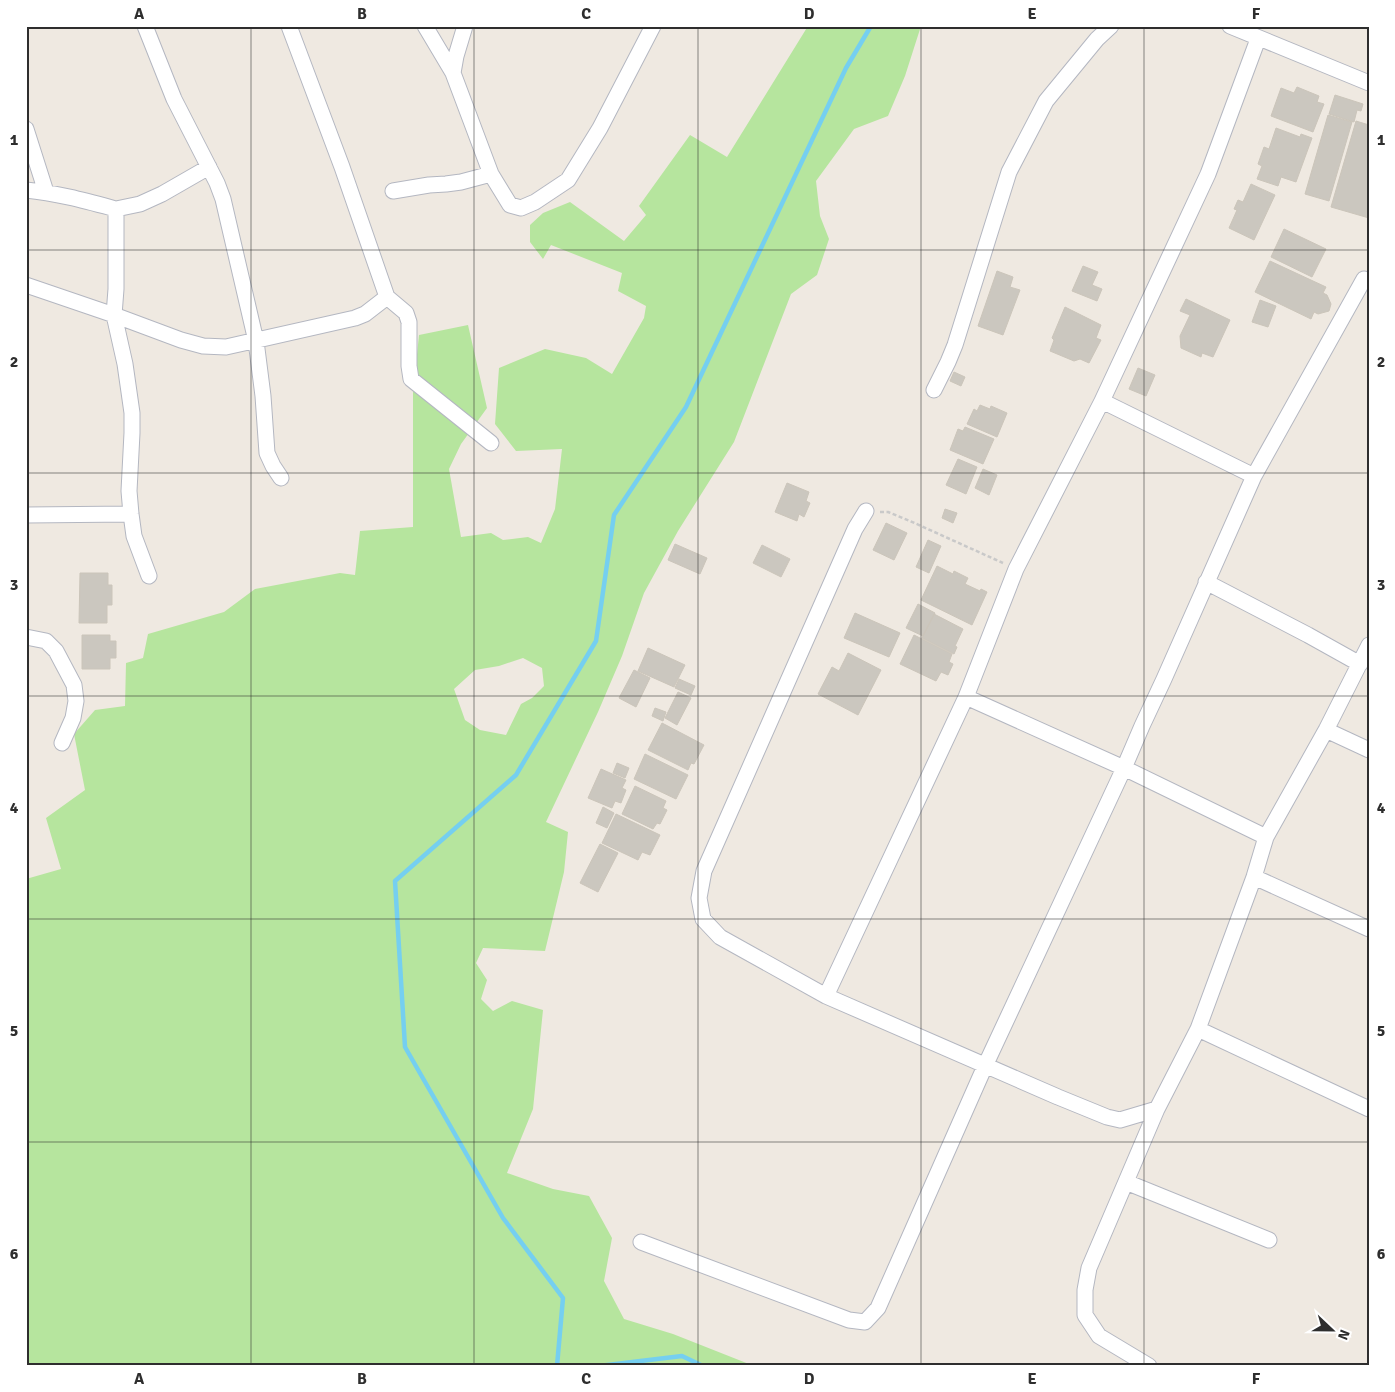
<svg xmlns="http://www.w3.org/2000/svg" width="1395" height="1392" font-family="Signika,sans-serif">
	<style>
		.green { fill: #b6e59e; fill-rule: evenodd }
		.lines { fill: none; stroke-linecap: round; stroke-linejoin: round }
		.stream { stroke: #75cff0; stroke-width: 4.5 }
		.building { fill: #cbc7bf; stroke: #cbc5ba }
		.minor-casing { stroke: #b4b7c1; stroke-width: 17 }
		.path { stroke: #c9c9c9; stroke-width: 2.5; stroke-dasharray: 4 2.5; stroke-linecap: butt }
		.minor { stroke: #fff; stroke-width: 15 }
		.grid { fill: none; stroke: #2e2e2e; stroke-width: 1; stroke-opacity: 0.55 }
		.neatline { fill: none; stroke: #2e2e2e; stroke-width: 2 }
		.grid-label { font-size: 16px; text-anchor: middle; font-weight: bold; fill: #2e2e2e }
	</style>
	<rect width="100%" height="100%" fill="#efe9e1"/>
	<!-- green -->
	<path class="green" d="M808 26H921L905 76 888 116 854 129 816 181 820 216 829 239 817 275 791 294 734 442 678 531 644 593 622 656 598 712 546 822 568 832 564 872 545 951 483 948 476 963 487 980 481 999 493 1011 512 1001 543 1010 533 1109 507 1173 553 1189 589 1196 612 1238 604 1281 624 1319 673 1334 754 1366H26V879L61 869 46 818 85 790 74 734 95 710 125 706 126 663 143 658 148 634 224 612 255 589 340 573 355 575 360 531 413 527V393L419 335 468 325 487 408 461 444 449 469 461 537 491 533 503 540 528 537 541 543 555 509 562 449 516 451 495 424 499 368 545 349 586 358 612 374 644 318 646 306 618 291 622 273 551 245 543 259 530 242V225L543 213 570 202 624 241 646 215 639 206 690 135 727 157ZM523 658 542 668 544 686 532 698 521 704 506 735 480 730 465 720 454 689 475 670 499 666Z"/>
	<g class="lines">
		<!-- stream -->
		<path class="stream" d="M557 1366 563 1298 503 1218 405 1047 395 881 516 775 596 641 614 515 686 407 846 68 871 26
			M599 1366 682 1356 703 1366"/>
	</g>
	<!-- building -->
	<path class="building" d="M1297 87 1319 96 1317 102 1324 104 1313 132 1271 116 1281 88 1294 93Z
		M1335 95 1363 104 1361 111 1357 110 1354 122 1329 114Z
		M1328 115 1352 122 1329 201 1305 194Z
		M1356 121 1369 125V218L1331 207Z
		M1276 128 1300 137 1301 134 1312 138 1296 182 1281 177 1278 186 1257 179 1262 166 1258 164 1264 147 1269 149Z
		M1251 184 1275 195 1254 240 1229 228 1237 210 1234 209 1238 200 1243 202Z
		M1284 229 1326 249 1312 277 1271 257Z
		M1270 261 1326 287 1323 293 1327 295 1331 304 1329 311 1318 314 1314 312 1311 319 1255 292Z
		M1083 266 1098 272 1092 285 1102 289 1097 301 1072 291Z
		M997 271 1013 277 1010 287 1020 290 1003 335 978 326Z
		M1186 299 1230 320 1213 357 1202 353 1201 357 1181 348 1180 336 1190 315 1180 311Z
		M1260 300 1276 306 1268 327 1252 322Z
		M1065 307 1101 325 1096 338 1101 340 1089 363 1080 359 1074 361 1050 351 1054 340 1052 338Z
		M1138 368 1155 375 1146 396 1129 389Z
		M954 372 965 377 961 386 950 381Z
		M980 405 990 409 991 406 1007 413 997 437 967 424 974 409 977 411Z
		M965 427 994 439 983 464 950 450 958 429 963 431Z
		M958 459 977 467 966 494 946 485Z
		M983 469 997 475 989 495 975 488Z
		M787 483 809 492 806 501 810 503 804 517 799 514 797 521 775 512Z
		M945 509 957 513 953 523 942 518Z
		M886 523 907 533 894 560 873 550Z
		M928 540 941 546 929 573 916 567Z
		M675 544 707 558 700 574 668 560Z
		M762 545 790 559 781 577 753 563Z
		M937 566 953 574 954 571 968 578 965 584 980 591 981 589 987 592 972 625 921 600Z
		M80 573H108V585H112V605H107V623H79Z
		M918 604 935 613 923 636 906 628Z
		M855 613 900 633 889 657 844 638Z
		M934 614 963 629 955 646 957 647 954 654 922 638Z
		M82 635H110V641H116V658H110V669H82Z
		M914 635 952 654 949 662 953 664 948 675 941 672 936 681 900 664Z
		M648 648 685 665 674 687 638 671Z
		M848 653 881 670 858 715 818 694 832 667 839 671Z
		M634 670 650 678 636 707 619 698Z
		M679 679 695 686 691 695 675 688Z
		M678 692 691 698 677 725 665 718Z
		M655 708 666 712 663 721 652 716Z
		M662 723 704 745 694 764 691 763 688 770 648 750Z
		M645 754 688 775 676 799 634 779Z
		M617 763 629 768 625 778 613 773Z
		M601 769 626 780 622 788 626 790 621 803 615 801 612 808 588 798Z
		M635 786 666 801 663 808 667 810 660 824 657 823 653 829 622 814Z
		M603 807 614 813 607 828 596 823Z
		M616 814 660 835 650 855 642 852 638 860 602 843Z
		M600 844 618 853 598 892 580 883Z"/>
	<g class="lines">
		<defs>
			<path id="minor" d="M145 26 174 99 217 183 223 199 256 341 263 396 267 453 273 466 281 478
				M425 26 453 73
				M465 26 456 56 453 73 491 174 510 205 521 208 535 202 568 180 600 128 653 26
				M1230 26 1369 83
				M26 129 46 192
				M26 190C57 193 86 201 116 209V289L114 315 125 364 132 413V433L129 491 131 514 134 536 149 576
				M393 191 429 185 446 184 461 182 491 174
				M116 209 140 204 162 194 209 167
				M26 285 114 315 181 340 203 346 226 347 355 318 365 314 387 297 342 167 289 26
				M387 297 406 313 409 322V366L411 379 491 443
				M934 390 948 362 955 345 1009 172 1046 101 1097 39 1111 26
				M1102 401 1254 476
				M866 511 855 529 704 871 699 898 703 919 720 937 826 996 1058 1097 1107 1117 1120 1120 1157 1109
				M26 515 131 514
				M1206 582 1308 635 1360 664
				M26 637 46 641 56 651 74 685 76 701 73 718 62 743
				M1326 730 1369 750
				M1266 837 1124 768 1142 726 1164 679 1254 476 1364 279
				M1254 877 1369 929
				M826 996 966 697 1016 569 1102 401 1208 174 1258 39
				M1198 1029 1369 1109
				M1126 1182 1269 1240
				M641 1242 849 1320 865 1322 878 1308 985 1066 1124 768 966 697
				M1149 1366 1099 1336 1085 1315V1290L1089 1268 1157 1109 1198 1029 1254 877 1266 837 1326 730 1369 645"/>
		</defs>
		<!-- minor casing -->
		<use href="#minor" class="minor-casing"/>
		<!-- path -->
		<path class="path" d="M880 512H888L910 521 1003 563"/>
		<!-- minor -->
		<use href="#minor" class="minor"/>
	</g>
	<!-- grid -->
	<path class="grid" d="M251 26V1366M474 26V1366M698 26V1366M921 26V1366M1144 26V1366M26 250H1369M26 473H1369M26 696H1369M26 919H1369M26 1142H1369"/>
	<!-- border -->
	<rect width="1395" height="1392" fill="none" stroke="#ffffff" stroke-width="55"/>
	<!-- north arrow -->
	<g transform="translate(1332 1330) rotate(112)" stroke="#ffffff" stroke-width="4" paint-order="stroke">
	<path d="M0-4L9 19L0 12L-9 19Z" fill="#2e2e2e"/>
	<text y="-8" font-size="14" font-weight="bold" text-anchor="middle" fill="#2e2e2e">N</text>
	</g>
	<rect x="28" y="28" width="1340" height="1336" class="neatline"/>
	<g class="grid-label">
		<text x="139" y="19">A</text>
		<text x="362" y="19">B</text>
		<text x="586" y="19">C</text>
		<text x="809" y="19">D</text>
		<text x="1032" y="19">E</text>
		<text x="1256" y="19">F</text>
		<text x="14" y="145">1</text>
		<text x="1381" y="145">1</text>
		<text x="14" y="367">2</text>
		<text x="1381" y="367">2</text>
		<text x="14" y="590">3</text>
		<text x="1381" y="590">3</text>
		<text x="14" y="813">4</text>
		<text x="1381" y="813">4</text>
		<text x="14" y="1036">5</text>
		<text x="1381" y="1036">5</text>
		<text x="14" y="1259">6</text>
		<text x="1381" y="1259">6</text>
		<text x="139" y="1384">A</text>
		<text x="362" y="1384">B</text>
		<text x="586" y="1384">C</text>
		<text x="809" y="1384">D</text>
		<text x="1032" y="1384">E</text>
		<text x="1256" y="1384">F</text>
	</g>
</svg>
